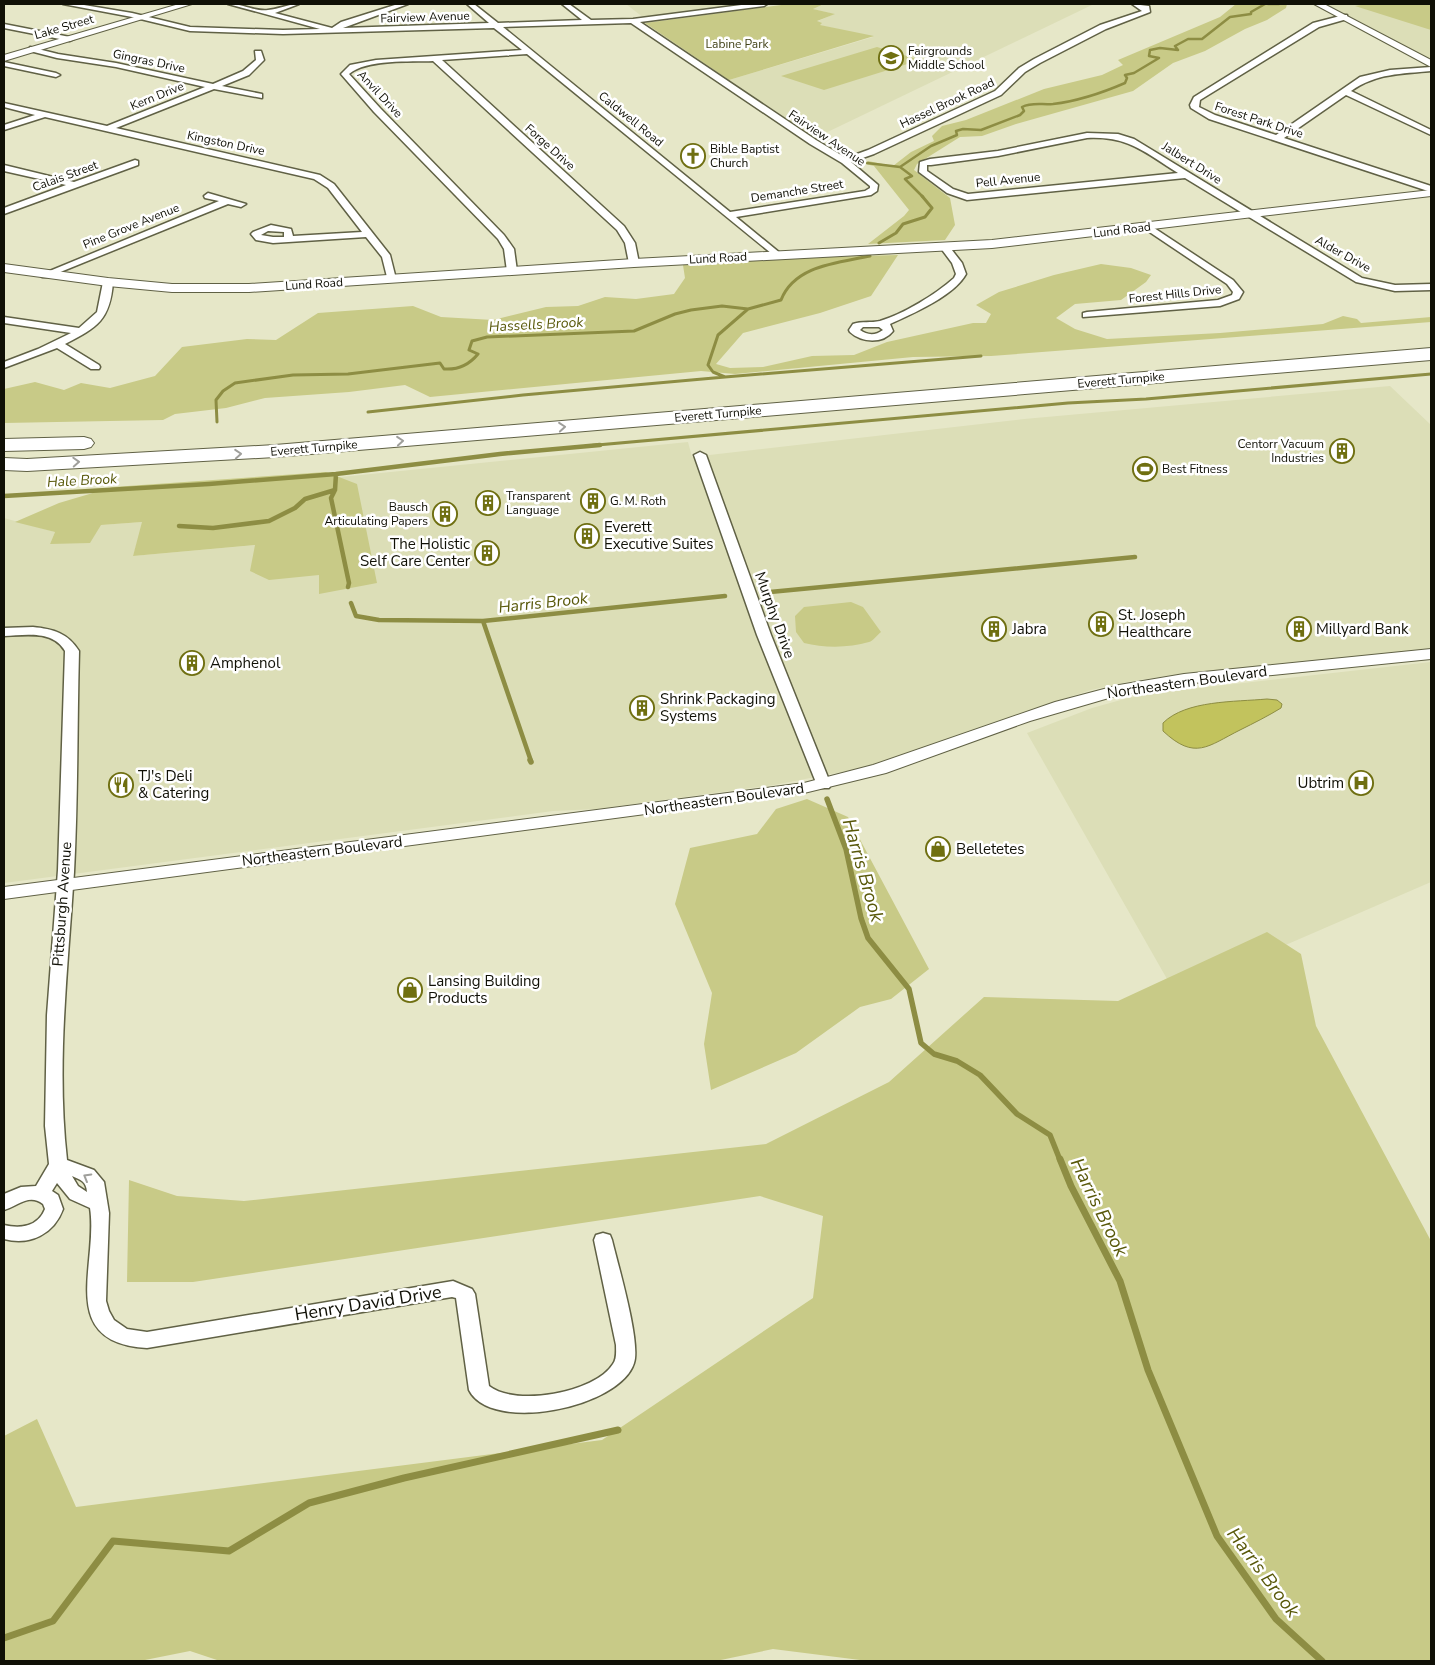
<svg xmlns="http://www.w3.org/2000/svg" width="1435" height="1665" font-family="'Nunito Sans',sans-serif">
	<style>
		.built { fill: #dcdeb7 }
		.green { fill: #c8ca87 }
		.water { fill: #c2c35d; stroke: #8d8d43 }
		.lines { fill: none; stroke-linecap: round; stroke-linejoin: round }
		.stream-far4 { stroke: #8d8d43; stroke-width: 2.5 }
		.stream-far3 { stroke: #8d8d43; stroke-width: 3 }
		.stream-far2 { stroke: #8d8d43; stroke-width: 4.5 }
		.stream-far1 { stroke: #8d8d43; stroke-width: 5.5 }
		.stream { stroke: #8d8d43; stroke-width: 7 }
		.minor-casing { stroke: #606145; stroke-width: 3 }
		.tertiary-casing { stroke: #606145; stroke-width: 2 }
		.motorway-casing { stroke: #606145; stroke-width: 2 }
		.minor { fill: #fff; fill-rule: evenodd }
		.tertiary { fill: #fff; fill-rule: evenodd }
		.motorway { fill: #fff; fill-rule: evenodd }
		.oneway { stroke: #9f9f9b }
		.labels { text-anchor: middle; stroke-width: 5; stroke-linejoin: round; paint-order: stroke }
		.far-street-label { font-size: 12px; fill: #101006; stroke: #fff }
		.far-park-label { font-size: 12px; fill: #434319; stroke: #fff }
		.far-poi-label { font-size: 12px; fill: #101006; stroke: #fff; text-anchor: start }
		.far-water-label { font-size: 14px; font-style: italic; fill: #585809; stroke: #fff }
		.poi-label { font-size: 15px; fill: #101006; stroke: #fff; text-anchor: start }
		.street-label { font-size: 15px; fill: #101006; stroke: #fff }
		.water-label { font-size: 16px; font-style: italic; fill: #585809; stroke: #fff }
		.near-street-label { font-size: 18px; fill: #101006; stroke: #fff }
		.near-water-label { font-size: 19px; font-style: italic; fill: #585809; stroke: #fff }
	</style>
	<rect width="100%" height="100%" fill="#e6e7c8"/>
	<!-- built -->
	<path class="built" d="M626 4H741L644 18Z
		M825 4H1094L815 138 729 80 873 37 819 25 816 22 834 14 812 9Z
		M1325 4H1431V60L1374 29Z
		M1390 386 1431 425V649L1186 673 1127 682 1091 690 1033 709 922 749 857 769 774 785 597 809 553 811 4 883V518L55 532 50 544 100 525 143 522 133 556 256 545 331 478 688 442 692 457 1024 419Z
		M1431 662V882L1175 993 1027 733 1092 708 1128 698 1163 692Z"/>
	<!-- green -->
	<path class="green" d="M789 4H824L813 9 835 14 817 21 822 23 820 25 874 36 729 80 645 23Z
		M1236 4H1287L1286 8 1267 20 1245 29 1205 51 1173 63 1133 91 1016 124 982 136 960 137 917 164 914 170 950 198 955 225 945 240 868 244 904 216 909 210 874 166 865 164 868 161 893 166 911 152 934 141 932 136 942 126 966 120 1044 89 1102 75 1123 65 1118 60 1220 17Z
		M1366 4H1431V30L1355 6Z
		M877 47 920 60 824 90 781 76Z
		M898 255 871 296 820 313 743 333 716 364 730 368 763 367 812 356 854 355 887 342 973 323H986L991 314 976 305 999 292 1054 275 1101 264 1131 268 1151 275 1146 282 1121 300 1075 304 1056 318 1075 329 1107 339 1220 333 1323 324 1343 316 1357 319 1361 323 1431 317V322L991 356 913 357 735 374 701 371 430 397 405 385 349 392 265 398 226 408 175 414 163 420 4 423V389L35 382 64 390 81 383 110 388 155 376 182 347 247 339 276 340 318 313 413 306 441 317 493 320 546 307 578 306 605 297 636 299 674 294 685 278 683 265 713 260Z
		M326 472 357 484 377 583 319 594V575L269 580 250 571 255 545 133 556 142 522 101 525 90 543 50 544 55 532 15 522 59 503 113 487Z
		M851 602 863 607 881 632C877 635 873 641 869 642 849 648 824 648 804 643L796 632 795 616 804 607Z
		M807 799 848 817 929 969 891 999 860 1007 796 1053 711 1090 704 1044 712 993 675 904 690 848 757 834 776 809Z
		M1267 932 1301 954 1316 1026 1431 1241V1661H868L773 1649 716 1661H220L190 1651 140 1661H4V1436L37 1419 76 1507 602 1440 813 1298 823 1216 760 1196 193 1282H127L129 1180 177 1196 244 1201 766 1144 889 1082 984 997 1118 1001Z"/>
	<!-- water -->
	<path class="water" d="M1267 699 1277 700 1282 704 1281 708C1268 716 1254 723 1240 730 1208 746 1195 761 1163 731V723C1186 700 1235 702 1267 699Z"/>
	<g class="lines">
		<!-- stream-far4 -->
		<path class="stream-far4" d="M1268 4H1279
			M867 163 900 167
			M923 197 905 179 912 176 900 167 931 146 957 135 956 131 963 129 981 130 1020 115 1024 111 1022 107C1032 102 1042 105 1053 104 1078 101 1102 93 1125 83L1127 78 1125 75 1134 73 1159 58 1149 56 1150 50 1160 48 1178 50 1175 46 1188 39H1202L1230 17 1251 14V12L1265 4"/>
		<!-- stream-far3 -->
		<path class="stream-far3" d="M879 243 896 233 903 224 925 217 932 208 922 196
			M748 309 718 335 708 365 713 372 725 377 981 356
			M368 412 523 395 725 377
			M217 422 216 400 223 391 235 383 293 375 348 374 440 363 444 369C458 370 469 365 478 354L469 350 472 341 487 337 634 331 675 314 691 310 722 306 748 309 781 300C795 265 838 263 870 256
			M586 446 1068 403 1146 399 1431 374"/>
		<!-- stream-far2 -->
		<path class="stream-far2" d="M336 474 500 454 600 445
			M4 496 209 484 336 474 335 490 331 498 349 583 348 587
			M179 526 213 528 269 521 295 508 305 499 335 490
			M770 592 1135 557
			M351 603 356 616 379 620 483 621 725 596
			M483 621 531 761"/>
		<!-- stream-far1 -->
		<path class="stream-far1" d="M530 760 531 762
			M827 799 846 849 861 918 868 938 909 989 921 1043 934 1054 957 1061 980 1075 1017 1114 1050 1135 1060 1160"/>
		<!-- stream -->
		<path class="stream" d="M1060 1159 1071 1186 1120 1281 1148 1370 1217 1536 1276 1619 1322 1661
			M4 1638 53 1621 113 1541 229 1551 309 1503 404 1478 618 1430"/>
		<defs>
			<path id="minor" d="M63 4H78L132 13 190 27 283 30 320 29 228 4C242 3 255 12 268 10 279 9 288 4 299 4L275 13 332 28 341 22 398 4H408L343 28 489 23 467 4H474L498 23 582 20 562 4H569L591 20 633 19 749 4H767L764 6 640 22 816 140 846 158 868 150 995 91 1019 68 1034 59 1100 25 1142 11 1132 4 1149 6 1150 12 1106 29 1040 63 1025 72 1001 95 874 154 851 162 878 185 877 191 871 195 736 217 780 253V257L777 258 527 54 442 60 624 226 635 243 639 263 637 265H631L629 263 625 243 617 230 433 61C411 62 366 59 349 74L380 108 504 235 514 249 517 271 512 274 507 271 504 249 498 239 374 112 341 74 350 65 376 60 522 50 494 28 283 34 190 31 132 17ZM631 23 810 144 842 163 870 186V188L865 191 730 212 503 27Z
				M1344 15H1347V19L1319 27 1200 100 1199 107 1215 115 1276 135 1360 77 1390 70 1431 67V71C1401 74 1377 73 1351 91L1431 130V135L1346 95 1284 138 1431 186V192L1209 119 1191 108 1190 105 1194 97 1313 23Z
				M4 24 70 37 74 39 70 41 4 28Z
				M30 47 58 54 116 63 213 84 243 71 256 60 255 51H261L264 60 249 75 222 86 262 94V98L214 89 116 128 320 175 334 184 390 255 396 279 394 281H388L382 257 366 237 273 243 256 240 251 234 253 232 271 225 291 229 293 236 362 232 328 188 314 179 45 117 4 130V125L35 115 4 107V103L107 126 205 87 116 67 57 58 30 51ZM268 231 284 232V237H273L261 235Z
				M4 62 56 73 60 75 56 77 4 66Z
				M1087 133 1118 134 1134 139 1362 278 1395 285 1431 284V290L1395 291 1356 282 1185 178 967 200 947 193 919 172 920 162 930 159 998 151ZM1087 138C1129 136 1144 152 1178 173L968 194 953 189 927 171V165H931L998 156Z
				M135 160 138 161V165L4 214V208L66 185 4 171V165L74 182Z
				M208 193 246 204 241 207 228 204 48 277H42L40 275 219 201 205 198 204 196Z
				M1148 224 1233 280 1243 292 1239 299 1220 306 1083 317V313L1087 312 1218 300 1232 295 1233 292 1227 284 1145 229V225Z
				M945 244 948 245 962 263 966 274C954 296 912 314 890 324L893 331C883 344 862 343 850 332L849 330 853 324C862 321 871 323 880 321 904 314 936 294 954 278L956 274 952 263 940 247ZM863 327H879L883 330C875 336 867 335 860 330Z
				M108 279 113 282C110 320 98 327 65 344L99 365 100 367 99 369H91L57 348 4 368V362L38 349 71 333 4 323V317L79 328 97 312 103 282Z
				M700 452 706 455 771 635 831 785 829 788H819L817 785 757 635 694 455Z
				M33 627C53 629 68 633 79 651 77 724 78 798 74 872 68 968 56 1064 67 1160L94 1170 104 1182 109 1213 106 1301 109 1311 114 1320 127 1329 147 1332 453 1281 472 1289 475 1294 489 1386C515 1407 595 1393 613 1364 617 1359 616 1351 616 1345L594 1240 596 1235 603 1233 610 1235 612 1240C618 1265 641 1343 634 1363 620 1408 491 1434 469 1390L456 1298 452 1297 147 1348C55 1343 99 1263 90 1208L70 1199 57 1183 52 1191 58 1195 63 1209C54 1234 30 1246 4 1239V1225C20 1229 38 1227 45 1209L43 1204C29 1193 18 1206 4 1210V1194L21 1187 36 1186 49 1164 45 1126 47 1015 58 870 65 651C53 630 25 635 4 636V628ZM72 1176C81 1180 86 1181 87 1192L78 1186Z"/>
			<path id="tertiary" d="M179 4H192L4 61V55Z
				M1314 4H1324L1431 60V67Z
				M1431 190V196L992 248 634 267 249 292H172L108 286 4 272V264L108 278 172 284H249L634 259 992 240Z
				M1431 649V659L1184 684 1119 695 1030 721 886 773 804 793 4 899V887L804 783 873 765 1055 702 1119 685 1184 674Z"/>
			<path id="motorway" d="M1431 348V360L275 457 27 471 4 470V458L27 459 275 445Z
				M84 437 91 439 94 443 91 447 84 449 4 451V439Z"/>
		</defs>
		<!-- minor casing -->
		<use href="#minor" class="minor-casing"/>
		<!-- tertiary casing -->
		<use href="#tertiary" class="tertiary-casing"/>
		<!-- motorway casing -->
		<use href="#motorway" class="motorway-casing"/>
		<!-- minor -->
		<use href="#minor" class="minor"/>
		<!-- tertiary -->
		<use href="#tertiary" class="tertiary"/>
		<!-- motorway -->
		<use href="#motorway" class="motorway"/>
	</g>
	<!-- one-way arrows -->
	<defs><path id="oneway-chevron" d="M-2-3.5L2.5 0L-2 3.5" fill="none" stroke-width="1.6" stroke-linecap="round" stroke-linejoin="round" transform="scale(1.25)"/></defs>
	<g class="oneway">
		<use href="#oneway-chevron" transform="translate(562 427) rotate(-5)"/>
		<use href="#oneway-chevron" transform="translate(400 441) rotate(-5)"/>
		<use href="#oneway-chevron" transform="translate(238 454) rotate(-4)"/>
		<use href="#oneway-chevron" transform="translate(76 462) rotate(-3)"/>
		<use href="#oneway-chevron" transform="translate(87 1177) rotate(-150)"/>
	</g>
	<!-- icons -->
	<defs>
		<symbol id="school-ring" viewBox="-11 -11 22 22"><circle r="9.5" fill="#fff" stroke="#6f6f11" stroke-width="1.5"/><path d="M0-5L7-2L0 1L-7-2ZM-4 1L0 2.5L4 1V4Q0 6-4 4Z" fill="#6f6f11"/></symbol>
		<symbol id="church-ring" viewBox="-11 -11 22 22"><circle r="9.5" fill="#fff" stroke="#6f6f11" stroke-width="1.5"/><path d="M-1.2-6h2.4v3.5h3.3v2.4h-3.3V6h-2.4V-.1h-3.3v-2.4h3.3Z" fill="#6f6f11"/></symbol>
		<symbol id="building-ring" viewBox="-11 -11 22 22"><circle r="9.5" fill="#fff" stroke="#6f6f11" stroke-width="1.5"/><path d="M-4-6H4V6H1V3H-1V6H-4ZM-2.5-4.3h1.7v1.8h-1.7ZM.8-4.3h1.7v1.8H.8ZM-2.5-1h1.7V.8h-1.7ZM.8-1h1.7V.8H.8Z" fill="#6f6f11"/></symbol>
		<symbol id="stadium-ring" viewBox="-11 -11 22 22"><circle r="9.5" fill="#fff" stroke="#6f6f11" stroke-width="1.5"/><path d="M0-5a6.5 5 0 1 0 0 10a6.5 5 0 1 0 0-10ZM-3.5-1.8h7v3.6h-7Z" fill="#6f6f11"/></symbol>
		<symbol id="hospital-ring" viewBox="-11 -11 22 22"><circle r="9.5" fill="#fff" stroke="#6f6f11" stroke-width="1.5"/><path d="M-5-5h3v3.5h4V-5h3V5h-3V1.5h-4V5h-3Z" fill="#6f6f11"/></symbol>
		<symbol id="restaurant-ring" viewBox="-11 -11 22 22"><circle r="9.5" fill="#fff" stroke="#6f6f11" stroke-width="1.5"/><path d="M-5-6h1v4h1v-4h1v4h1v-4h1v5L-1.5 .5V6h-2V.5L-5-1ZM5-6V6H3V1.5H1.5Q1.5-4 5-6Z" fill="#6f6f11"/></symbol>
		<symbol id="shop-ring" viewBox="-11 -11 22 22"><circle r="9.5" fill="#fff" stroke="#6f6f11" stroke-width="1.5"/><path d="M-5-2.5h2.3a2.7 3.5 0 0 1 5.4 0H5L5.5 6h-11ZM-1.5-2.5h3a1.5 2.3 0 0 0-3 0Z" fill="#6f6f11"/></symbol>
	</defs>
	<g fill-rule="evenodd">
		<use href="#school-ring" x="877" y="44" width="28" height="28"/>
		<use href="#church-ring" x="679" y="142" width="28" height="28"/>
		<use href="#building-ring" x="1328" y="437" width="28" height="28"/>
		<use href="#stadium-ring" x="1131" y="455" width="28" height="28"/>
		<use href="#building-ring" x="579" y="487" width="28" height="28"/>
		<use href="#building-ring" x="474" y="489" width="28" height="28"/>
		<use href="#building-ring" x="431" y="500" width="28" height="28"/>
		<use href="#building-ring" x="573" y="522" width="28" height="28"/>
		<use href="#building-ring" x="473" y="539" width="28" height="28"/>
		<use href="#building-ring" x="1087" y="610" width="28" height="28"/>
		<use href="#building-ring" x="980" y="615" width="28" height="28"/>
		<use href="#building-ring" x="1285" y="615" width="28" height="28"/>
		<use href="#building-ring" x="178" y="649" width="28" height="28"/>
		<use href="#building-ring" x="628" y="694" width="28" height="28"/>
		<use href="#hospital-ring" x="1347" y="769" width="28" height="28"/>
		<use href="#restaurant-ring" x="107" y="771" width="28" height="28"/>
		<use href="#shop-ring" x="924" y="835" width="28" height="28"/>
		<use href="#shop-ring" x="396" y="976" width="28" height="28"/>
	</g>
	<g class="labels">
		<!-- far-street labels -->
		<g class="far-street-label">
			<text transform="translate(425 17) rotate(-2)" y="4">Fairview Avenue</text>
			<text transform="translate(64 27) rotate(-16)" y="4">Lake Street</text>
			<text transform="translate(149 61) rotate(12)" y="4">Gingras Drive</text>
			<text transform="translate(380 94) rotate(47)" y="4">Anvil Drive</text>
			<text transform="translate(157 96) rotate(-22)" y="4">Kern Drive</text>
			<text transform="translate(947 103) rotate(-25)" y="4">Hassel Brook Road</text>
			<text transform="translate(631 119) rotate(39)" y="4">Caldwell Road</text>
			<text transform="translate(1259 120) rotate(18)" y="4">Forest Park Drive</text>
			<text transform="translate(827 138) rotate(34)" y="4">Fairview Avenue</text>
			<text transform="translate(226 143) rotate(12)" y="4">Kingston Drive</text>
			<text transform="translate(550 147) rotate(42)" y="4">Forge Drive</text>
			<text transform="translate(1192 163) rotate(32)" y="4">Jalbert Drive</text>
			<text transform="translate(65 176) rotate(-20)" y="4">Calais Street</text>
			<text transform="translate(1008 180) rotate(-6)" y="4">Pell Avenue</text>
			<text transform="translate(797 191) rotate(-9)" y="4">Demanche Street</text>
			<text transform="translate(131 226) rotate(-22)" y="4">Pine Grove Avenue</text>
			<text transform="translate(1122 230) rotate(-7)" y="4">Lund Road</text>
			<text transform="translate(1343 254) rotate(29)" y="4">Alder Drive</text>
			<text transform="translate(718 258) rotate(-3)" y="4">Lund Road</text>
			<text transform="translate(314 284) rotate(-4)" y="4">Lund Road</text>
			<text transform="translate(1175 294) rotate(-6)" y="4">Forest Hills Drive</text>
			<text transform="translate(1121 380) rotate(-5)" y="4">Everett Turnpike</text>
			<text transform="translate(718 414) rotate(-5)" y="4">Everett Turnpike</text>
			<text transform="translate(314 448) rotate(-5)" y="4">Everett Turnpike</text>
		</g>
		<!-- far-park labels -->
		<g class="far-park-label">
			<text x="737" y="48">Labine Park</text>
		</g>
		<!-- far-poi labels -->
		<g class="far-poi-label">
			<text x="908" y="55">Fairgrounds<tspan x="908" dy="14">Middle School</tspan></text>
			<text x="710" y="153">Bible Baptist<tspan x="710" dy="14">Church</tspan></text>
			<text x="1324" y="448" text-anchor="end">Centorr Vacuum<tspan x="1324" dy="14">Industries</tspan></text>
			<text x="1162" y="473">Best Fitness</text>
			<text x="506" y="500">Transparent<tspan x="506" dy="14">Language</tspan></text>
			<text x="610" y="505">G. M. Roth</text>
			<text x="428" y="511" text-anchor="end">Bausch<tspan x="428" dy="14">Articulating Papers</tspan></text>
		</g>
		<!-- far-water labels -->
		<g class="far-water-label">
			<text transform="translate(536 324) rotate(-3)" y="5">Hassells Brook</text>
			<text transform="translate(82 480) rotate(-3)" y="5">Hale Brook</text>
		</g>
		<!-- poi labels -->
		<g class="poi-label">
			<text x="604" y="532">Everett<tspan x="604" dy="17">Executive Suites</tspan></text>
			<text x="470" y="549" text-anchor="end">The Holistic<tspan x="470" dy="17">Self Care Center</tspan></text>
			<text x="1118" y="620">St. Joseph<tspan x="1118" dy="17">Healthcare</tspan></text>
			<text x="1012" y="634">Jabra</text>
			<text x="1316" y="634">Millyard Bank</text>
			<text x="210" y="668">Amphenol</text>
			<text x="660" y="704">Shrink Packaging<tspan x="660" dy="17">Systems</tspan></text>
			<text x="138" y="781">TJ's Deli<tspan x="138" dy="17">&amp; Catering</tspan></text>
			<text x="1344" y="788" text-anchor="end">Ubtrim</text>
			<text x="956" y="854">Belletetes</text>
			<text x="428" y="986">Lansing Building<tspan x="428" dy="17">Products</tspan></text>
		</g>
		<!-- street labels -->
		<g class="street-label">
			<text transform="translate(775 615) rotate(70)" y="5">Murphy Drive</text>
			<text transform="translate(1187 682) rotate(-8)" y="5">Northeastern Boulevard</text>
			<text transform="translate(724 799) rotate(-8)" y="5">Northeastern Boulevard</text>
			<text transform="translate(322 851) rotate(-7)" y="5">Northeastern Boulevard</text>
			<text transform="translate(62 904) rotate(-86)" y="5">Pittsburgh Avenue</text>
		</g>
		<!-- water labels -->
		<g class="water-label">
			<text transform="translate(543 602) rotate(-6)" y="6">Harris Brook</text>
		</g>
		<!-- near-street labels -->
		<g class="near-street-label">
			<text transform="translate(368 1303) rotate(-9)" y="6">Henry David Drive</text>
		</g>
		<!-- near-water labels -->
		<g class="near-water-label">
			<text transform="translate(864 870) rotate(74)" y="7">Harris Brook</text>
			<text transform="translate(1100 1207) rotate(64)" y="7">Harris Brook</text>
			<text transform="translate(1264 1572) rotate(53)" y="7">Harris Brook</text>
		</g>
	</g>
	<!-- border -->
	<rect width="1435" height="1665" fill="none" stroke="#101006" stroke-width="10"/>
</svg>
